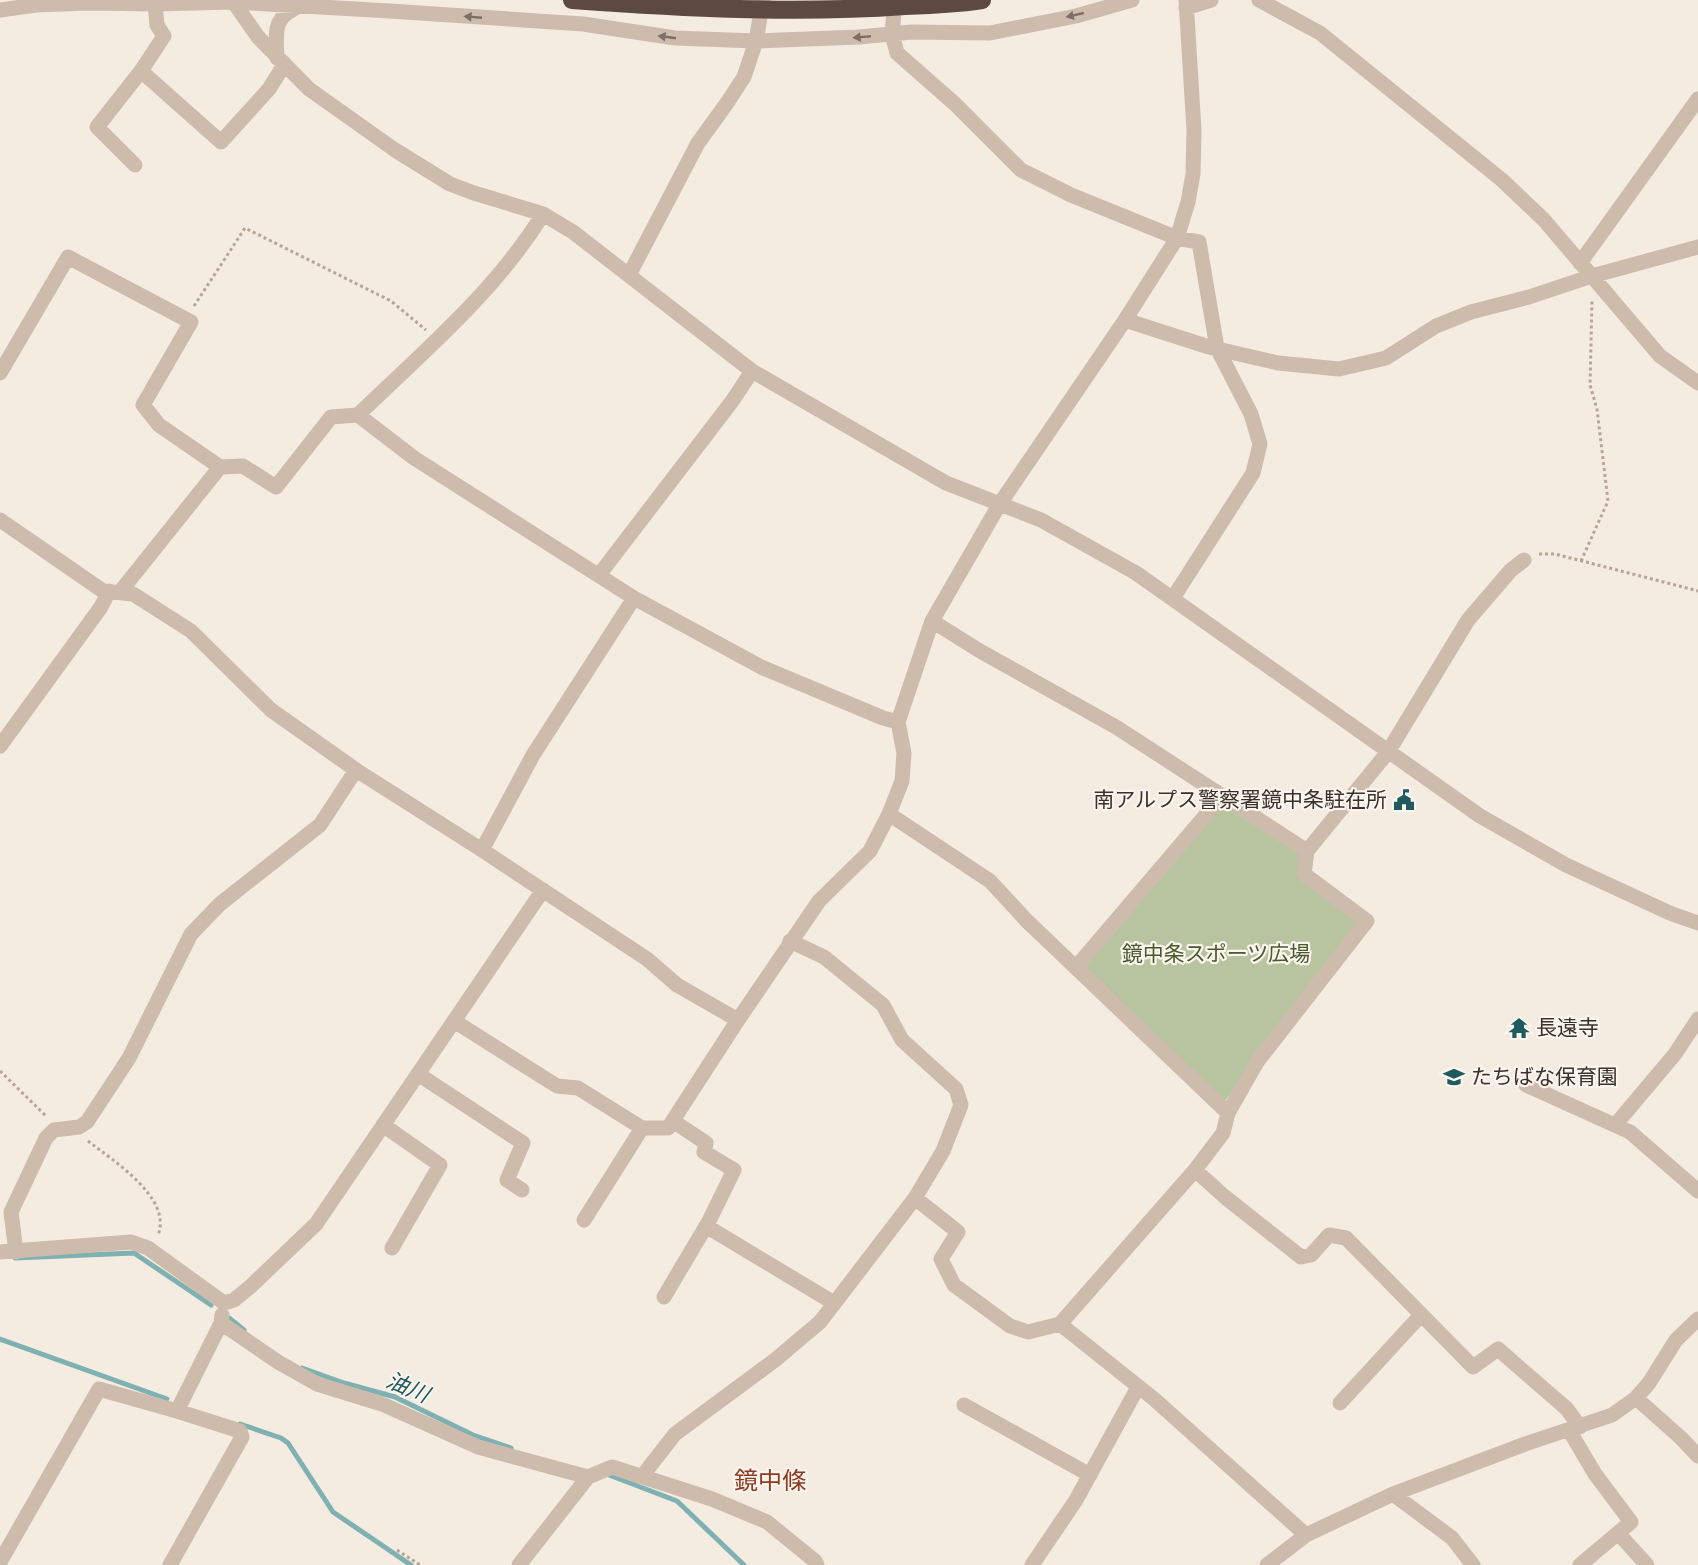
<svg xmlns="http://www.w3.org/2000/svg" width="1698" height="1565" font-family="'Nunito Sans','Noto Sans JP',sans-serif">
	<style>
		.green { fill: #b8c4a0 }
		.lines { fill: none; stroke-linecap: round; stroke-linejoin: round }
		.stream { stroke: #7fb0b2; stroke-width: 5 }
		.path { stroke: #b9a596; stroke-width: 3; stroke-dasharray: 3 3; stroke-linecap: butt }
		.minor { stroke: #cdbbac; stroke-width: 15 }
		.highway-bridge { stroke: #5c4a42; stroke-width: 18 }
		.oneway { fill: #7d6f65 }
		.labels { text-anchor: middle; stroke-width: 4.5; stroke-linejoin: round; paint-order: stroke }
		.poi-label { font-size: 21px; fill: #3b302b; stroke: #fbf5ee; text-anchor: start }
		.park-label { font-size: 21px; fill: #4a5a2e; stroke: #fbf5ee }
		.water-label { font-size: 22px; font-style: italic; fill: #1f5a5e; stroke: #fbf5ee }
		.quarter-label { font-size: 24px; fill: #8c3b22; stroke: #fbf5ee }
	</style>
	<rect width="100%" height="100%" fill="#f4ebe1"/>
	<!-- green -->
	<path class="green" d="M1222 796 1307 851 1304 874 1367 921 1221 1106 1077 967Z"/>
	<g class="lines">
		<!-- stream -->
		<path class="stream" d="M15 1258 134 1253 211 1305
			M229 1318 244 1330
			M0 1339 167 1399
			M302 1368 344 1383 395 1397 473 1435 511 1448
			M240 1424 281 1438 288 1443 333 1512 411 1565
			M609 1475 677 1501 744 1565"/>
		<!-- path -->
		<path class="path" d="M194 306 245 228 391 301 426 330
			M1539 554H1555L1698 591
			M1581 561 1608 501 1597 409 1590 385 1592 301
			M0 1071 46 1116
			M88 1141C112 1160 173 1198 158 1235
			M397 1550 420 1565"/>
		<!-- minor -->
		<path class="minor" d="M232 0 258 37 309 89 395 150 450 184 474 193 543 214 573 232 752 371 946 483 1041 520 1136 573 1480 816 1566 865 1672 914 1698 923
			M895 0 892 34 897 53 955 104 1021 170 1071 195 1177 238 1199 242 1217 348 1251 414 1260 444 1253 473 1173 598
			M1259 0 1320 33 1502 180 1544 220 1660 356 1698 383
			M1186 8 1211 0
			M0 10 36 5 89 3 155 4 233 2 390 11 583 24 675 38 756 41 859 37 912 32 990 33 1076 16 1132 0
			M277 58C276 30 272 17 302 5
			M141 71 221 142 269 89 284 65
			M135 165 97 127 141 71 164 36 157 25 155 4
			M1580 263 1698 99
			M629 275 698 143 727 103 744 77 756 41 763 0
			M1125 320 1209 347 1278 363 1339 369 1386 358 1436 326 1471 312 1529 297 1592 276 1698 247
			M0 373 68 257 191 322 143 405 159 425 220 467
			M358 415 414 458 634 598 761 667 883 718 898 722
			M0 520 103 591 133 594 191 631 271 710 356 770 482 850 647 959 677 985 738 1020
			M599 575 733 400 752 371
			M120 592 220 467 243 466 276 487 331 417 358 415C423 352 495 292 543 214
			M932 621 980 651 1116 727 1307 851
			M0 746 101 607 109 591
			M889 814 990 881 1027 921 1228 1113
			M482 850 533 755 634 598
			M1077 966 1222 796
			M454 1021 557 1086 578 1088 642 1128H668L738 1020 819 901 870 851 889 814 902 781 904 753 898 722 932 621 999 505 1125 320 1177 238 1188 202 1193 174 1194 130 1186 0
			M418 1074 523 1143 507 1180 522 1190
			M1526 1085 1630 1132 1698 1191
			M1616 1124 1675 1054 1698 1019
			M383 1125 440 1165 392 1248
			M1195 1170 1225 1197 1301 1257 1311 1255 1329 1235 1346 1238 1473 1367 1498 1349 1567 1409 1580 1427
			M915 1198 958 1232 941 1259 954 1285 1010 1326 1028 1332 1060 1324
			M584 1220 642 1128
			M706 1226 834 1303
			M0 1252 131 1242 148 1248 224 1303
			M16 1252 11 1212 46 1138 54 1130 79 1127 87 1122 129 1058 191 934 220 904 320 825 356 770
			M664 1297 709 1221 734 1170 704 1152 706 1143 673 1121
			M224 1303 234 1300 251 1286 316 1224 543 890
			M221 1323 278 1362 317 1384 382 1404 478 1447 588 1477
			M1636 1398 1681 1438 1698 1456
			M1340 1403 1421 1315
			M964 1405 1090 1475
			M1569 1430 1595 1474 1631 1522 1580 1565
			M643 1475 675 1434 775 1360 820 1322 915 1198 943 1151 961 1105 956 1089 902 1040 883 1005 824 957 790 941
			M1393 1494 1452 1538 1473 1565
			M1618 1533 1647 1565
			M1306 1535 1154 1399 1060 1324 1195 1170 1223 1133 1228 1113 1257 1062 1367 921 1304 874 1307 851 1388 752 1468 620 1511 570 1524 560
			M0 1562 99 1389 177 1411 221 1323 222 1315
			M170 1565 242 1437 240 1431 177 1411
			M519 1565 588 1477 612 1467 712 1499 767 1522 815 1561 817 1565
			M1032 1565 1076 1500 1138 1387
			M1267 1565 1306 1535 1393 1494 1525 1444 1612 1415 1636 1398 1649 1383 1676 1340 1698 1319"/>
		<!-- highway-bridge -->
		<path class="highway-bridge" d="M572 0C683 8 794 14 905 6 931 5 957 4 982 0"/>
	</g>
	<!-- one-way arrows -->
	<defs><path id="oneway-solid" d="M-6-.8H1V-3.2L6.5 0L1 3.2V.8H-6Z" transform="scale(1.5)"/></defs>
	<g class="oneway">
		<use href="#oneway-solid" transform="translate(1075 15) rotate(167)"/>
		<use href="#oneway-solid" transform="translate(473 17) rotate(-175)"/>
		<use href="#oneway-solid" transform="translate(667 37) rotate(-172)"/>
		<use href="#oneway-solid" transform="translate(862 37) rotate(175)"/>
	</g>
	<!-- icons -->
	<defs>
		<symbol id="civic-bare" viewBox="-9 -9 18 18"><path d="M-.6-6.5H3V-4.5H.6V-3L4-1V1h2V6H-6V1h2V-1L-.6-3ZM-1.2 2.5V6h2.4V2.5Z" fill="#1f5a5e" stroke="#fbf5ee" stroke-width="2.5" paint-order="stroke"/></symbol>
		<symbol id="temple-bare" viewBox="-9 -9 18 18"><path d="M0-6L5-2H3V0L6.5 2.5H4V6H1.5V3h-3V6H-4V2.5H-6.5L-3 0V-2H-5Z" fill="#1f5a5e" stroke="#fbf5ee" stroke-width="2.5" paint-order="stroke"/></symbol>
		<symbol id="school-bare" viewBox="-9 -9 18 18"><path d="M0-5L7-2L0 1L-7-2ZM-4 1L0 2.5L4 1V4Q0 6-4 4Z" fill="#1f5a5e" stroke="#fbf5ee" stroke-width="2.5" paint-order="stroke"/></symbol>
	</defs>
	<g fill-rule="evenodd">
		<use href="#civic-bare" x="1389" y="785" width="30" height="30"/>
		<use href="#temple-bare" x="1504" y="1013" width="30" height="30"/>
		<use href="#school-bare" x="1439" y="1062" width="30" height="30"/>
	</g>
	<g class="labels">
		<!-- poi labels -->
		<g class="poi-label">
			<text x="1387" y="807" text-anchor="end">南アルプス警察署鏡中条駐在所</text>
			<text x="1536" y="1035">長遠寺</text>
			<text x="1471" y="1084">たちばな保育園</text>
		</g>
		<!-- park labels -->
		<g class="park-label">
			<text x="1216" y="961">鏡中条スポーツ広場</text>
		</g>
		<!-- water labels -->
		<g class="water-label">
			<text transform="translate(408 1387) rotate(23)" y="8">油川</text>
		</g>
		<!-- quarter labels -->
		<g class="quarter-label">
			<text x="770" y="1489">鏡中條</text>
		</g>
	</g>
</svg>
